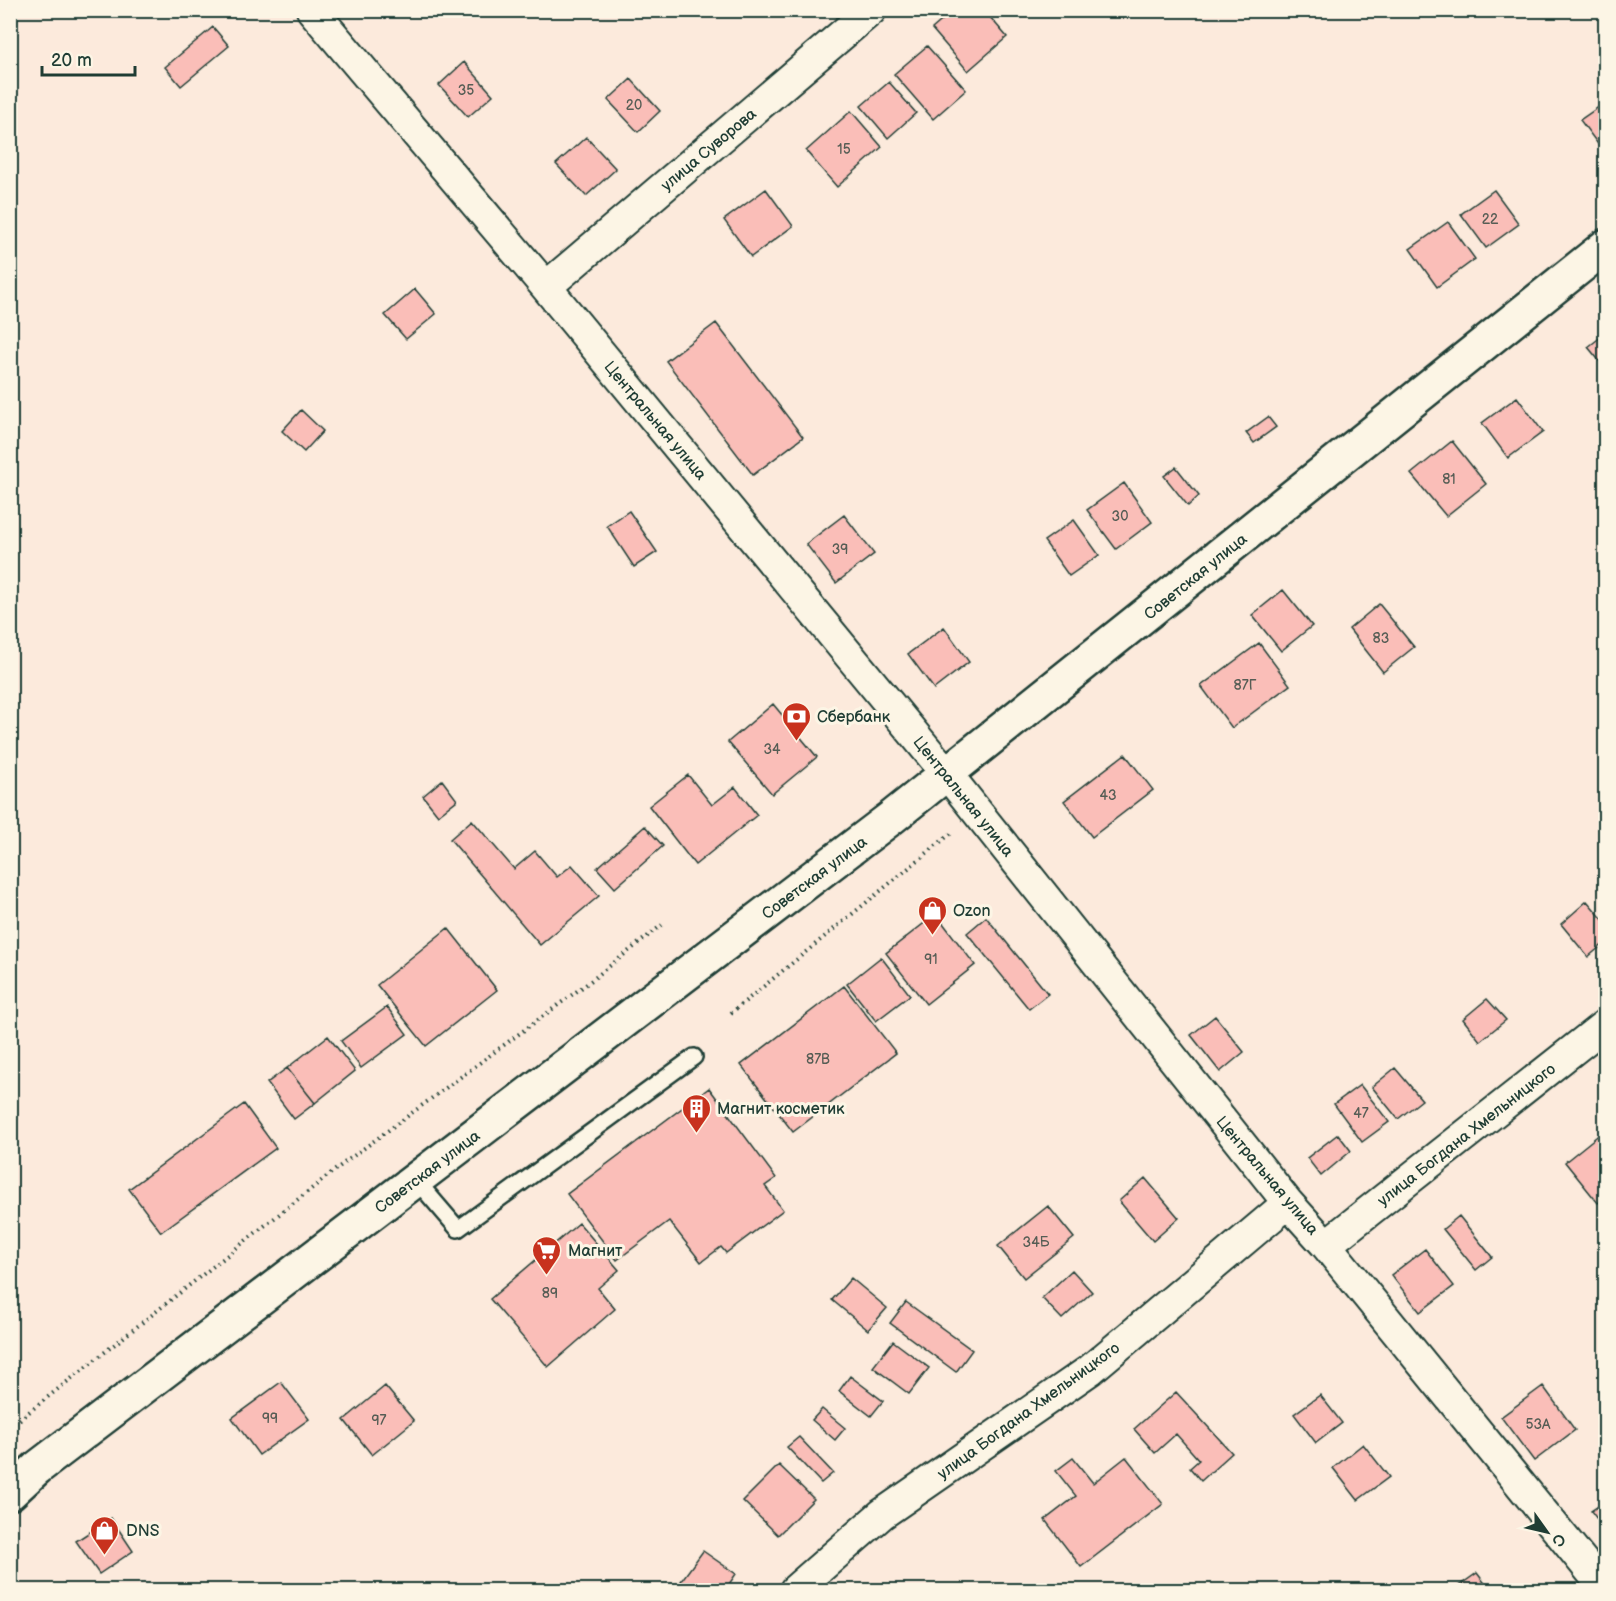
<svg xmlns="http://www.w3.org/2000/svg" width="1616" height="1601" font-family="'Balsamiq Sans',sans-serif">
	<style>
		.building { fill: #fabeb8; stroke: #1f3d34; stroke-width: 1.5 }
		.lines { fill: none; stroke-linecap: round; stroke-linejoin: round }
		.service-casing { stroke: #1f3d34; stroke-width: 20 }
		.minor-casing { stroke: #1f3d34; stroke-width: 34 }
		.trunk-casing { stroke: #1f3d34; stroke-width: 38 }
		.path { stroke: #1f3d34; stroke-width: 4; stroke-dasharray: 1.5 4.5; stroke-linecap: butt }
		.service { stroke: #fcf5e5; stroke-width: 15 }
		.minor { stroke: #fcf5e5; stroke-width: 30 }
		.trunk { stroke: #fcf5e5; stroke-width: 33 }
		.labels { text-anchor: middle; stroke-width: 6; stroke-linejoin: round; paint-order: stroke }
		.number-label { font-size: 14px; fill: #565d55 }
		.street-label { font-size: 16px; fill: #1f3d34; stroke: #fcf5e5 }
		.poi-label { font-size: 16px; fill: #1f3d34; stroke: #fcf5e5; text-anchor: start }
	</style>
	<rect width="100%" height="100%" fill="#fceadc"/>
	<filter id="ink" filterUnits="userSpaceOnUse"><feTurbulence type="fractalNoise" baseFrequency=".0167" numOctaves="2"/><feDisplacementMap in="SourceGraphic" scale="12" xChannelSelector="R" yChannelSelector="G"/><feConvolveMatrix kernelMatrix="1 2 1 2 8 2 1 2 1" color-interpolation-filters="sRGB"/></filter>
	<g filter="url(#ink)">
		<!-- building -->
		<path class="building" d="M954 10H984L1007 37 968 71 932 29Z
			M213 27 229 46 181 86 165 67Z
			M927 46 966 90 933 119 894 74Z
			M464 62 493 95 468 117 439 85Z
			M631 79 660 111 638 132 608 100Z
			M889 82 916 113 888 138 861 106Z
			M1606 102V155L1580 120Z
			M851 111 882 147 837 187 806 151Z
			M586 137 616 169 586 196 556 164Z
			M766 189 793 226 751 257 724 220Z
			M1494 190 1519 224 1486 248 1461 214Z
			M1448 222 1475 259 1437 287 1410 249Z
			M415 289 436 314 406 339 385 315Z
			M716 323 803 437 753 475 666 361Z
			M1606 333V369L1588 347Z
			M1517 397 1543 432 1508 458 1482 423Z
			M301 410 323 431 304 452 282 431Z
			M1268 417 1276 427 1254 443 1246 433Z
			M1452 441 1486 484 1446 516 1411 474Z
			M1176 467 1199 496 1188 506 1164 476Z
			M1124 483 1152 522 1116 549 1087 510Z
			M629 511 657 552 634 567 607 526Z
			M844 515 874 554 836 583 806 544Z
			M1074 520 1099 555 1069 576 1044 541Z
			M1283 590 1312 626 1281 651 1252 615Z
			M1379 604 1414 647 1383 672 1349 629Z
			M944 627 969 662 934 689 908 654Z
			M1259 643 1290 685 1232 728 1201 686Z
			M773 704 817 757 772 794 728 742Z
			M1125 754 1153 790 1092 837 1064 801Z
			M688 775 712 805 735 787 757 815 695 865 649 806Z
			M442 780 457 800 438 815 423 796Z
			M472 820 514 869 535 851 557 877 572 865 599 896 540 945 450 839Z
			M645 826 663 846 615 888 597 868Z
			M1587 901 1606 923V942L1588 957 1561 924Z
			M936 914 975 965 926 1004 886 953Z
			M986 917 1048 994 1029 1009 967 933Z
			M448 928 497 990 426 1046 377 985Z
			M881 957 910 995 876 1021 847 984Z
			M844 986 896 1053 793 1132 741 1065Z
			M1487 999 1506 1020 1480 1041 1463 1019Z
			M387 1007 407 1034 361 1068 341 1041Z
			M1215 1016 1244 1052 1220 1072 1191 1035Z
			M328 1036 355 1071 315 1103 287 1068Z
			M287 1068 315 1103 294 1119 267 1083Z
			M1395 1068 1422 1100 1398 1119 1372 1087Z
			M1360 1085 1389 1122 1362 1142 1334 1104Z
			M709 1088 776 1178 765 1186 783 1210 726 1253 721 1247 701 1262 669 1221 617 1260 567 1194Z
			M244 1104 276 1148 161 1232 129 1189Z
			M1606 1129V1197L1598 1203 1565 1162Z
			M1338 1134 1351 1151 1321 1176 1307 1158Z
			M1145 1178 1179 1218 1153 1241 1119 1201Z
			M1048 1206 1074 1238 1024 1278 998 1246Z
			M1459 1216 1492 1257 1476 1270 1443 1229Z
			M579 1223 619 1270 598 1288 615 1309 548 1367 490 1299Z
			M1425 1249 1454 1286 1420 1312 1391 1275Z
			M1072 1270 1092 1292 1062 1319 1042 1298Z
			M851 1278 887 1308 868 1330 832 1300Z
			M906 1302 972 1350 956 1372 890 1323Z
			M893 1341 929 1368 909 1394 873 1367Z
			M850 1376 883 1401 871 1416 839 1391Z
			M281 1382 309 1419 259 1455 232 1418Z
			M385 1386 414 1421 372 1455 344 1420Z
			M1543 1386 1575 1430 1534 1461 1501 1417Z
			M1176 1392 1232 1453 1201 1481 1190 1468 1199 1460 1176 1434 1155 1453 1134 1429Z
			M1320 1395 1342 1423 1316 1443 1294 1414Z
			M822 1409 845 1428 835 1440 812 1420Z
			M799 1437 833 1473 821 1483 787 1447Z
			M1363 1444 1389 1477 1358 1500 1333 1468Z
			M1126 1457 1163 1504 1081 1567 1045 1520 1076 1496 1056 1471 1073 1458 1093 1483Z
			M779 1465 814 1499 778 1535 743 1501Z
			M1606 1501V1531L1591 1511Z
			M111 1518 133 1551 99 1574 76 1541Z
			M703 1551 736 1574 725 1590H694L681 1581Z
			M1477 1573 1490 1590H1453Z"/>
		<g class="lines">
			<defs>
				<path id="service" d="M416 1180 458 1229 694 1057"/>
				<path id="minor" d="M312 10 546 287 947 774 1288 1203 1326 1245 1606 1590
					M546 287 871 10
					M1326 1245 1606 1024
					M795 1590 882 1514 1090 1370 1288 1203"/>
				<path id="trunk" d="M10 1493 37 1468 891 818 1606 246"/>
			</defs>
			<!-- service casing -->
			<use href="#service" class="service-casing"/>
			<!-- minor casing -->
			<use href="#minor" class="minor-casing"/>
			<!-- trunk casing -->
			<use href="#trunk" class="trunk-casing"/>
			<!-- path -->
			<path class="path" d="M731 1013 954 831
				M10 1427 344 1163 588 983 662 925"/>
			<!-- service -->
			<use href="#service" class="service"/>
			<!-- minor -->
			<use href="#minor" class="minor"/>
			<!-- trunk -->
			<use href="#trunk" class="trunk"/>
		</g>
	</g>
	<!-- icons -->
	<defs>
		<symbol id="bank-pin" viewBox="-11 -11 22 30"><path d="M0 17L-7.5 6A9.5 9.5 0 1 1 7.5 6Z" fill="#c8321e" stroke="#fcf5e5"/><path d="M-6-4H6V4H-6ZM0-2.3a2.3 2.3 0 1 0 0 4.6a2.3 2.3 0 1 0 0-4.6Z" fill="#fff"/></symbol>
		<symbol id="shop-pin" viewBox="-11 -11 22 30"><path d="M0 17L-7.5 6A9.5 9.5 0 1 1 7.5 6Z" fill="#c8321e" stroke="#fcf5e5"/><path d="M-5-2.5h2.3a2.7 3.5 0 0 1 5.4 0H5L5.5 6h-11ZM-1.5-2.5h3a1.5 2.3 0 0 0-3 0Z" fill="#fff"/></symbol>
		<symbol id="building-pin" viewBox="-11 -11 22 30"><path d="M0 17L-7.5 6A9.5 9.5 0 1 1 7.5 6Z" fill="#c8321e" stroke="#fcf5e5"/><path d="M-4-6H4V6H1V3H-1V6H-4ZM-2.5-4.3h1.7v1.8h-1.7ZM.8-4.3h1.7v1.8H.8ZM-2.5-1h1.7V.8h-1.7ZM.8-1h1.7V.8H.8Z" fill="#fff"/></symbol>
		<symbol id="supermarket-pin" viewBox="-11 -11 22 30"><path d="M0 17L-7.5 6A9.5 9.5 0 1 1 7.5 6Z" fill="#c8321e" stroke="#fcf5e5"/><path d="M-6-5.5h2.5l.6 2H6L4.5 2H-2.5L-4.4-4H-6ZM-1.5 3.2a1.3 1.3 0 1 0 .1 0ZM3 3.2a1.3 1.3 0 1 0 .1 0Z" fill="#fff"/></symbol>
	</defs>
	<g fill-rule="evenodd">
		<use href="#bank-pin" x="780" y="700" width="33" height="45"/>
		<use href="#shop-pin" x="916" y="894" width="33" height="45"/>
		<use href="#building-pin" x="680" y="1092" width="33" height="45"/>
		<use href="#supermarket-pin" x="530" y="1234" width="33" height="45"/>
		<use href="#shop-pin" x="88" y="1514" width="33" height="45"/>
	</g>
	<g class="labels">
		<!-- number labels -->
		<g class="number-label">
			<text x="466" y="95">35</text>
			<text x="634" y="110">20</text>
			<text x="844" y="154">15</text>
			<text x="1490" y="224">22</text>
			<text x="1449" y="484">81</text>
			<text x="1120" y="521">30</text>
			<text x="840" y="554">39</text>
			<text x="1381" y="643">83</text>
			<text x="1245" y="690">87Г</text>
			<text x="772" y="754">34</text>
			<text x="1108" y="800">43</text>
			<text x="931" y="964">91</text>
			<text x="818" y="1064">87В</text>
			<text x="1361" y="1118">47</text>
			<text x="1036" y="1247">34Б</text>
			<text x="550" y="1298">89</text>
			<text x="270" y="1423">99</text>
			<text x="379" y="1425">97</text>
			<text x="1538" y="1429">53А</text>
		</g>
		<!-- street labels -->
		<g class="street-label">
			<text transform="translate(708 149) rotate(-40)" y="6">улица Суворова</text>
			<text transform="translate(656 420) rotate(50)" y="6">Центральная улица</text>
			<text transform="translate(1195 576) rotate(-39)" y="6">Советская улица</text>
			<text transform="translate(964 796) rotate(51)" y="6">Центральная улица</text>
			<text transform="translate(814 877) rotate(-37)" y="6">Советская улица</text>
			<text transform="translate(1466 1134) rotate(-38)" y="6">улица Богдана Хмельницкого</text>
			<text transform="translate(427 1171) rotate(-37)" y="6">Советская улица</text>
			<text transform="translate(1268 1175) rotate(50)" y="6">Центральная улица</text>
			<text transform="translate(1028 1410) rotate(-36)" y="6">улица Богдана Хмельницкого</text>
		</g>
		<!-- poi labels -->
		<g class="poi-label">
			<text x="817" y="722">Сбербанк</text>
			<text x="953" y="916">Ozon</text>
			<text x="717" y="1114">Магнит косметик</text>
			<text x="568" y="1256">Магнит</text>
			<text x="126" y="1536">DNS</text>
		</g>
	</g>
	<!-- margin -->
	<rect width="1616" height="1601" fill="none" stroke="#fcf5e5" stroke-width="36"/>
	<rect x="18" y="18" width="1580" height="1565" fill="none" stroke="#1f3d34" stroke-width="2" filter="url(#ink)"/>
	<!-- north arrow -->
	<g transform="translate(1547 1532) rotate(124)" stroke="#fcf5e5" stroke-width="4.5" paint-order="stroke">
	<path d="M0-4.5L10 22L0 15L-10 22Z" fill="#1f3d34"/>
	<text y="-9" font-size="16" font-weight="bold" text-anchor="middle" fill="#1f3d34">С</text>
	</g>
	<!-- scale -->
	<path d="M42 66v9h93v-9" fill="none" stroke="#1f3d34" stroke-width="3"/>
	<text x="51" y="66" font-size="18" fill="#1f3d34" stroke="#fcf5e5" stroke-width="4.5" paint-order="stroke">20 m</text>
</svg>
